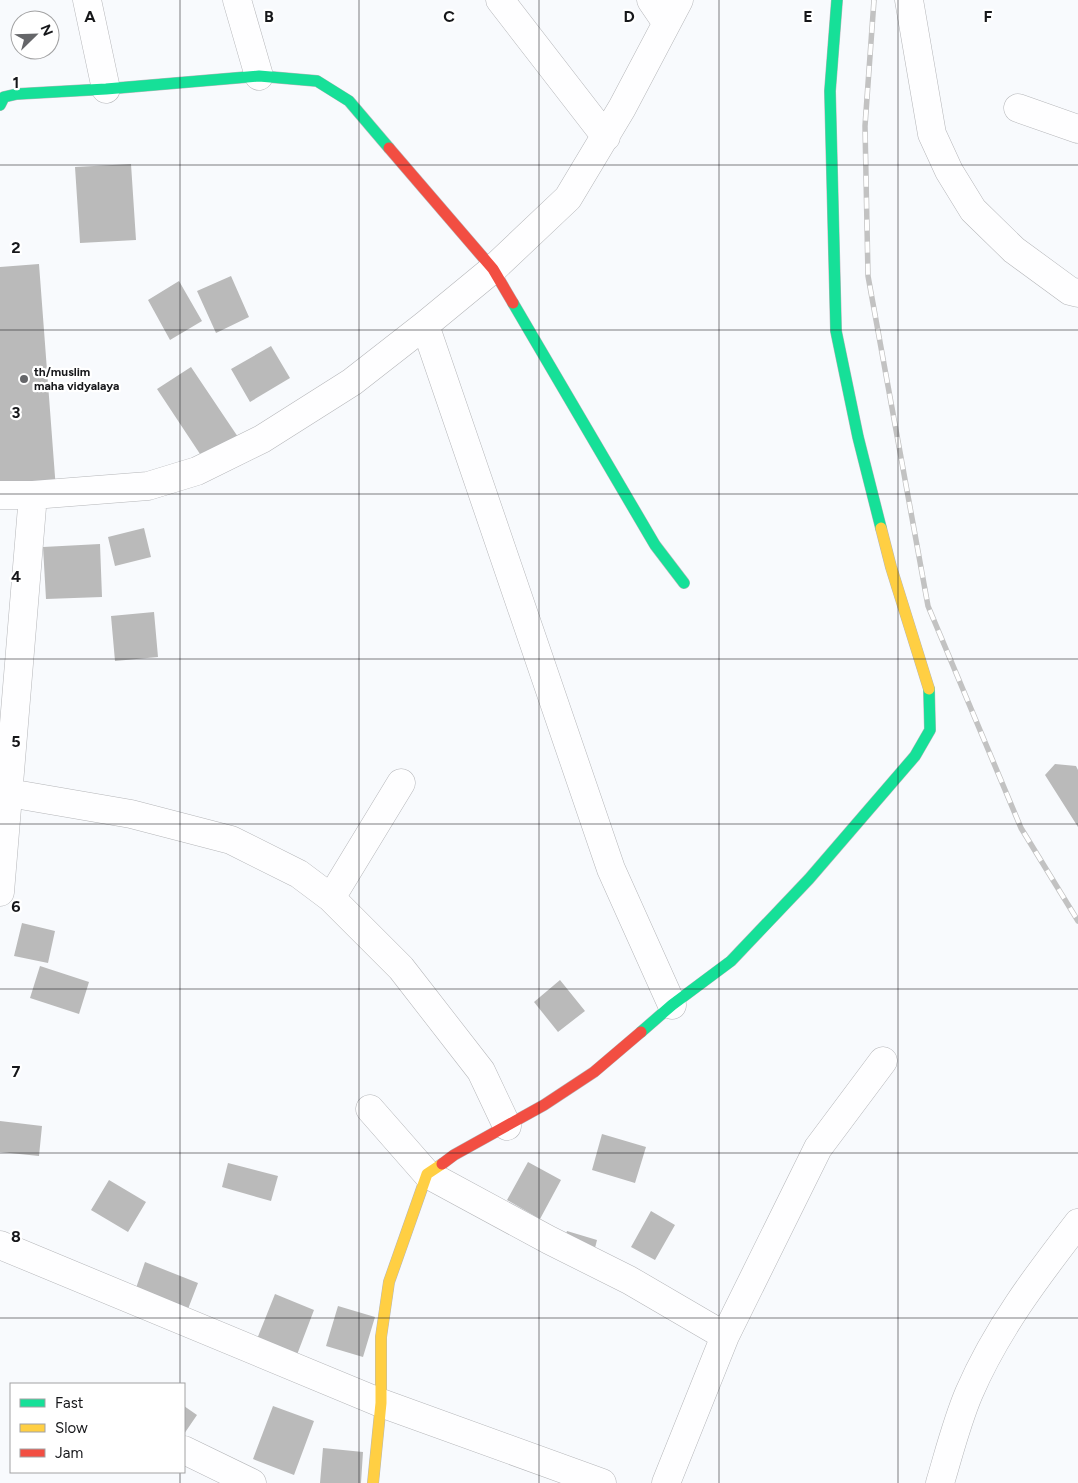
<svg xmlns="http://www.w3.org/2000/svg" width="1078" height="1483" font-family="Figtree,sans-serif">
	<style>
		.building { fill: #bababa }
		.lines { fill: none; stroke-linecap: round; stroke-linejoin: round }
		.street-casing { stroke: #b5b6b9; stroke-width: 29 }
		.fast-casing { stroke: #b5b6b9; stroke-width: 12 }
		.slow-casing { stroke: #b5b6b9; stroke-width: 12 }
		.jam-casing { stroke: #b5b6b9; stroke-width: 12 }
		.street { stroke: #fefeff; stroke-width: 28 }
		.fast { stroke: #16e098; stroke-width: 11 }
		.slow { stroke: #ffcf43; stroke-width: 11 }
		.jam { stroke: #f24e42; stroke-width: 11 }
		.rail-casing { stroke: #c2c2c2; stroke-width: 5.5 }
		.rail { stroke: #fff; stroke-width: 4; stroke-dasharray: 11; stroke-linecap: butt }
		.grid { fill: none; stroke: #16171a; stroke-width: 1; stroke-opacity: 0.55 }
		.poi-dot { fill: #656669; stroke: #fff; stroke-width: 2 }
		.labels { text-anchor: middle; stroke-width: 4.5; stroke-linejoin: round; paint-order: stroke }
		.poi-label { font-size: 12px; font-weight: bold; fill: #16171a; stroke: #fff; text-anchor: start }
		.grid-label { font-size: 16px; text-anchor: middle; font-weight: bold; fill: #16171a; stroke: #fff; stroke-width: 4.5; stroke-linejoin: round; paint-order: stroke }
	</style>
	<rect width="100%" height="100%" fill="#f8fafd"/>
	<!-- building -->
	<path class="building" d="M131 164 136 240 80 243 75 167Z
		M39 264 56 490 0 494V267Z
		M231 276 249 317 216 333 197 291Z
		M179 281 202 321 170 340 148 300Z
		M271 346 290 378 250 402 231 369Z
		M191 367 238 437 204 460 157 389Z
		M144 528 151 557 115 566 108 537Z
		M100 544 102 597 46 599 43 547Z
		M154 612 158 657 115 661 111 616Z
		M1055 764 1076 766 1078 770V827L1045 775Z
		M22 923 55 931 48 963 14 956Z
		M40 966 89 982 79 1014 30 998Z
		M560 980 585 1011 558 1032 534 1002Z
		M0 1121 42 1126 39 1156 0 1152Z
		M602 1134 646 1147 635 1183 592 1170Z
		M528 1162 561 1180 540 1219 507 1200Z
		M228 1163 278 1176 271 1201 222 1187Z
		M109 1180 146 1202 128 1232 91 1210Z
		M651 1211 675 1225 655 1260 631 1247Z
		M567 1231 597 1240 593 1256 562 1246Z
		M145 1262 198 1283 188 1309 136 1288Z
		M275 1294 314 1310 295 1360 255 1344Z
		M338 1306 375 1317 363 1357 326 1346Z
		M184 1406 197 1415 184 1434Z
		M273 1406 314 1421 294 1475 253 1459Z
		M323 1448 363 1452 361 1483H320Z"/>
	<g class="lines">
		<defs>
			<path id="street" d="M87 0 106 89
				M237 0 259 76
				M500 0 606 137
				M651 0 666 22
				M909 0 932 134 949 171 973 210 1014 250 1070 291 1078 293
				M1018 108 1078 129
				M425 325 611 869 672 1005
				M0 495H33L148 486 197 471 262 439 352 382 425 325 493 269 568 198 622 108 679 0
				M0 790 9 793 131 814 231 840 299 874 331 898 401 968 481 1071 507 1126
				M0 892 33 495
				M331 898 401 783
				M370 1109 427 1174 549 1240 629 1280 725 1336
				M0 1245 381 1403 602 1483
				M184 1450 252 1483
				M666 1483 725 1336 818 1148 883 1061
				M940 1483C949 1453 957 1421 969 1393 996 1330 1037 1276 1078 1223"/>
			<path id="fast" d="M837 0 830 91 836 331 858 437 881 528
				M0 105 4 97 17 94 106 89 259 76 317 81 349 101 389 148
				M513 303 655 545 684 583
				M641 1032 672 1005 731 961 809 879 915 756 930 730 929 689"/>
			<path id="slow" d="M881 528 891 567 929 689
				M373 1483 381 1403V1337L389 1282 427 1174 442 1164"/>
			<path id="jam" d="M389 148 493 269 513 303
				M442 1164 454 1155 544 1105 594 1072 641 1032"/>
		</defs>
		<!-- street casing -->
		<use href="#street" class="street-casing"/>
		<!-- fast casing -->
		<use href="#fast" class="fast-casing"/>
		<!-- slow casing -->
		<use href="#slow" class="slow-casing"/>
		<!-- jam casing -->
		<use href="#jam" class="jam-casing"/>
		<!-- street -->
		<use href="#street" class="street"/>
		<!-- fast -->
		<use href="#fast" class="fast"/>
		<!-- slow -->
		<use href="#slow" class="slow"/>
		<!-- jam -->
		<use href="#jam" class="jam"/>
		<defs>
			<path id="rail" d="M874 0 865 126 868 276 928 606 1021 828 1078 921"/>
		</defs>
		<!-- rail casing -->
		<use href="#rail" class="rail-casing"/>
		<!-- rail -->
		<use href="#rail" class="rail"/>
	</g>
	<!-- grid -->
	<path class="grid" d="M180 0V1384M359 0V1483M539 0V1483M719 0V1483M898 0V1483M0 165H1078M0 330H1078M0 494H1078M0 659H1078M0 824H1078M0 989H1078M0 1153H1078M0 1318H1078M180 1472V1483"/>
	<!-- markers -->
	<circle class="poi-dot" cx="24" cy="379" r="5"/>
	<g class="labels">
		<!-- poi labels -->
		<g class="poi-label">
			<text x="34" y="376">th/muslim<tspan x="34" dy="14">maha vidyalaya</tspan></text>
		</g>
	</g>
	<g class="grid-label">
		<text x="90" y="22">A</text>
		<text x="269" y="22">B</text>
		<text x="449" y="22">C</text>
		<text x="629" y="22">D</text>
		<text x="808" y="22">E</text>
		<text x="988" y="22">F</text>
		<text x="16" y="88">1</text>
		<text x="16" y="253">2</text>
		<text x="16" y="418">3</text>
		<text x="16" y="582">4</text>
		<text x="16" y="747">5</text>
		<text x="16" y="912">6</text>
		<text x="16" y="1077">7</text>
		<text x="16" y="1242">8</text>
	</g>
	<!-- legend -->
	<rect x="10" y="1383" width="175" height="90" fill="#ffffff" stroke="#a2a2a3"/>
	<rect x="20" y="1399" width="25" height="8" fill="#16e098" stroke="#a2a2a3"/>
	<text x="55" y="1408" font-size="15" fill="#16171a">Fast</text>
	<rect x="20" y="1424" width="25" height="8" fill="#ffcf43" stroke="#a2a2a3"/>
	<text x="55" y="1433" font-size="15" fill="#16171a">Slow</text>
	<rect x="20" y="1449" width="25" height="8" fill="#f24e42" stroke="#a2a2a3"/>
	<text x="55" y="1458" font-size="15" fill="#16171a">Jam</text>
	<!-- north arrow -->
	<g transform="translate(35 35) rotate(67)"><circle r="24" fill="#ffffff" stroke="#a2a2a3"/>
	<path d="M0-4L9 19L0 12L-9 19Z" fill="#656669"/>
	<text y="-8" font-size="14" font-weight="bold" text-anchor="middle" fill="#16171a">N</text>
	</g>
</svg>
